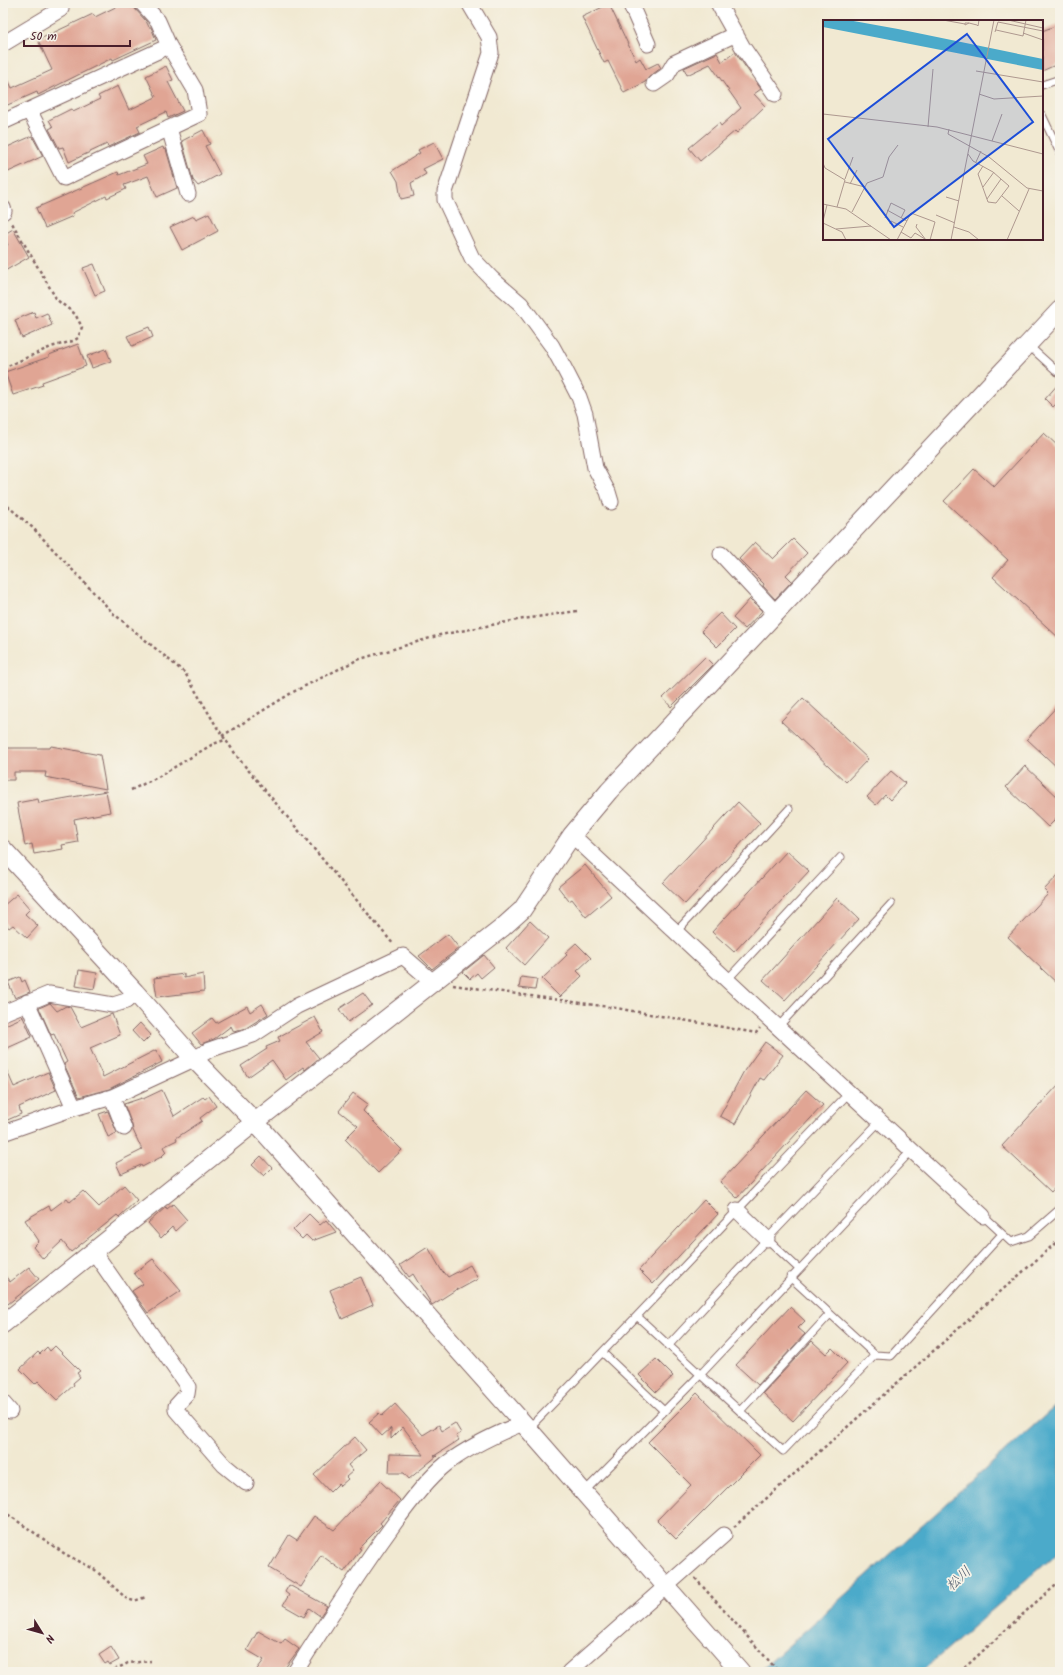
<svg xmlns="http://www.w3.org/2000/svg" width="1063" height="1675" font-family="Kalam,'Klee One',sans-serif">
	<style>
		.water { fill: #4baaca; stroke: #4a647a }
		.building { fill: #e0a594 }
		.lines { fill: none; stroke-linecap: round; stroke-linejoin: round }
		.service-casing { stroke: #846665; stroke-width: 9 }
		.minor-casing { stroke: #846665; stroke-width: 17 }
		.tertiary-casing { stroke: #846665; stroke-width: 20 }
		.path { stroke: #846665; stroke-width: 2.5; stroke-dasharray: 3 3; stroke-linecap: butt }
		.service { stroke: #fff; stroke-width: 7 }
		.minor { stroke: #fff; stroke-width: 15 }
		.tertiary { stroke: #fff; stroke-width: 18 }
		.labels { text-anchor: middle; stroke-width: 3.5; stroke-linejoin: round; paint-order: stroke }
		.water-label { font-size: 14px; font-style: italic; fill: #4a576b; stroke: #f7f3e8 }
		.inset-road { fill: none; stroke: #ae988f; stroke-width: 1 }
		.view { fill: #1d4ed8; fill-opacity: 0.15; stroke: #1d4ed8; stroke-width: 2 }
		.inset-edge { fill: none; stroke: #4a1f2b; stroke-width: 2 }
	</style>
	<rect width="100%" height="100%" fill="#f7f3e8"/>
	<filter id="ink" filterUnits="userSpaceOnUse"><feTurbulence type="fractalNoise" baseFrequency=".025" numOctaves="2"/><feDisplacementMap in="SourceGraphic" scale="8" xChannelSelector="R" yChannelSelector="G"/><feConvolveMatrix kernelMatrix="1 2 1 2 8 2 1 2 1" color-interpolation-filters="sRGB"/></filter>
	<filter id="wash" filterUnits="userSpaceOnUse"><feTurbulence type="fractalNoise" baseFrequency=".012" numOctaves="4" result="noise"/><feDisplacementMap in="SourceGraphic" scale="16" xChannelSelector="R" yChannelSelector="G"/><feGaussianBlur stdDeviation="0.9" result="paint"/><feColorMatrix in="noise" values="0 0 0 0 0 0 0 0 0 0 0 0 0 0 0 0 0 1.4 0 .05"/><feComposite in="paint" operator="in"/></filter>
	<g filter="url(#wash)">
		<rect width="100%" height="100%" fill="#f1e9d2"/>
		<!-- water -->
		<path class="water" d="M1060 1402V1551L921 1672H759Z"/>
		<g id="blocks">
			<!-- building -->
			<path class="building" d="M124 3H133L135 9 146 21 149 27H151L156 40 113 60 112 58 38 95 37 92 3 107V69L12 88 52 70 38 40 93 14 95 17Z
				M609 4 636 61 640 58 646 69 658 63 661 68 649 77 645 82 624 93 608 61 604 63 582 17Z
				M1060 24V63L1042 71V31Z
				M735 52 761 89 754 94 765 106 737 133 735 131 700 161 689 148 719 123 721 126 741 108 710 64 687 75 684 68 717 53 722 62Z
				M166 66 173 80 168 82 183 111 168 118 166 112 137 126 140 132 108 147 107 144 69 162 63 147 59 148 49 129 53 127 49 120 71 109 73 112 100 99 98 96 118 86 129 110 156 97 146 76Z
				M203 130 210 144 205 146 220 174 198 186 193 180 182 141Z
				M32 136 43 156 6 173 3 166V149Z
				M434 142 443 159 423 169 426 174 411 183 414 196 401 199 398 181 392 171 420 153 418 150Z
				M163 147 164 150 166 149 177 188 157 197 148 176 124 185 126 189 107 198 106 196 72 213 73 216 45 228 36 208 118 172 119 175 147 164 143 156Z
				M209 213 218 231 182 250 170 227 194 216 196 219Z
				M13 229 29 257 3 272V248L8 245 3 235Z
				M94 264 105 291 95 295 83 268Z
				M34 312 36 318 47 313 52 325 22 338 15 320Z
				M149 327 153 337 132 346 127 336Z
				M78 344 86 366 42 382 43 385 13 395 5 372 49 357V355Z
				M106 349 111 361 92 368 87 356Z
				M1060 382V400L1053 407 1045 399Z
				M1044 433 1060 448V639L993 577 1008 560 944 501 974 469 994 487Z
				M793 539 807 553 786 575 792 581 775 599 763 586 764 584 739 559 755 542 773 559Z
				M750 599 762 611 745 629 733 618Z
				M720 613 735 629 717 647 701 631Z
				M705 657 713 665 671 707 663 698Z
				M803 698 868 759 846 782 781 721Z
				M1060 703V770L1027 739Z
				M51 746 100 755 106 789 45 777 46 772H14V780H3V748H50Z
				M1025 766 1060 799V815L1048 827 1006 787Z
				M891 771 905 783 890 800 885 795 876 805 867 797Z
				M106 791 110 812 74 819 78 842 62 845 63 849 34 854 32 844 25 846 17 803 38 799 39 803Z
				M738 802 760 823 685 904 663 883Z
				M787 851 809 871 734 952 712 932Z
				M585 865 611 896 586 917 572 899 569 901 558 887Z
				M1060 873V986L1008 937 1048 894 1044 890Z
				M17 894 30 909 25 914 38 926 27 938 13 925 9 928 3 921V906Z
				M837 898 859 919 785 1000 763 980Z
				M530 921 548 938 524 965 506 948Z
				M448 934 459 948 432 969 419 956Z
				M576 943 591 958 577 971 582 976 560 997 542 979 567 955 565 953Z
				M484 955 494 967 481 978 477 973 470 979 463 972Z
				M79 970 97 973 94 989 76 986Z
				M184 974V978L203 974 204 991 157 997 154 978Z
				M20 977 22 982 25 980 30 992 15 998 8 982Z
				M521 977 537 979 535 990 519 988Z
				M363 993 372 1005 348 1022 339 1009Z
				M50 1003 57 1011 66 1006 70 1007 81 1027 112 1014 120 1035 90 1048 103 1077 156 1050 162 1062 109 1089 79 1097 64 1064 67 1062 54 1034 51 1035 39 1008Z
				M262 1004 268 1014 246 1028 234 1032 231 1026 214 1039 201 1044 192 1033 212 1018 216 1023 247 1006 250 1012Z
				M22 1015 32 1037 3 1050V1026L23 1017Z
				M315 1017 323 1032 306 1042 319 1058 305 1070 303 1067 286 1080 272 1060 248 1077 241 1066 267 1049 266 1047 280 1041 278 1037Z
				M140 1023 151 1035 143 1043 132 1031Z
				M765 1042 783 1055 764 1080 760 1078 735 1124 720 1116 744 1071Z
				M3 1062 14 1087 48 1072 56 1090 19 1107 21 1114 3 1122Z
				M1060 1083V1182L1051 1192 1002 1146Z
				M162 1090 174 1116 203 1097 205 1099 209 1096 216 1106 200 1118 202 1121 176 1138 177 1140 163 1147 166 1152 161 1157 142 1167 141 1165 121 1174 116 1163 142 1150 133 1130 132 1125 124 1104 142 1098 143 1099Z
				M806 1090 823 1105 737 1198 720 1182Z
				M353 1093 368 1104 363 1111 402 1150 378 1173 345 1139 358 1126 339 1111Z
				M108 1111 117 1133 108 1137 99 1114Z
				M261 1156 272 1168 264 1176 252 1165Z
				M124 1185 137 1200 119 1217 117 1215 71 1252 62 1241 43 1259 33 1247 39 1241 25 1220 49 1206 51 1210 67 1198 70 1202 83 1191 99 1207Z
				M704 1200 718 1214 653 1284 639 1270Z
				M173 1204 187 1220 175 1231 172 1227 161 1238 148 1223 166 1207 167 1209Z
				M309 1214 320 1225 326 1220 336 1232 312 1241 306 1235 302 1239 293 1230Z
				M428 1247 443 1273 444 1272 448 1277 470 1265 478 1279 458 1290 457 1289 432 1305 413 1274 409 1277 400 1265Z
				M153 1259 181 1291 148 1313 132 1291 143 1284 134 1273Z
				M29 1267 39 1279 8 1304 3 1298V1273L10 1282Z
				M361 1277 373 1305 342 1319 330 1290Z
				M790 1307 805 1321 798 1328 805 1334 758 1385 736 1365Z
				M812 1341 826 1354 832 1348 847 1363 793 1421 763 1393Z
				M55 1346 80 1371 77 1373 80 1377 73 1383 74 1385 57 1400 38 1381 35 1384 20 1369 38 1352 40 1354 47 1347 50 1351Z
				M656 1359 673 1376 656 1392 639 1375Z
				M697 1393 760 1455 676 1539 657 1520 691 1485 648 1442Z
				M395 1404 423 1435 439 1425 442 1431 455 1423 461 1433 456 1436 459 1440 434 1456H437L409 1479 404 1473H389L390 1454 424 1455 403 1427 391 1439V1428L382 1436 369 1422 379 1413 382 1416Z
				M355 1437 366 1450 348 1465 353 1471 346 1477 348 1479 340 1486 338 1484 330 1492 314 1475Z
				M380 1481 400 1500 380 1523 382 1525 359 1548 361 1549 344 1572 321 1555 301 1587 269 1568 289 1535 297 1540 314 1516 334 1530Z
				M289 1585 327 1606 320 1616 309 1608 304 1617 283 1605 289 1595 285 1592Z
				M258 1631 281 1644 285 1639 299 1649 282 1672H255L264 1660 247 1650Z
				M111 1647 119 1660 110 1665 108 1662 105 1664 99 1655Z"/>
		</g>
	</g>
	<g filter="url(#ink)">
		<use href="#blocks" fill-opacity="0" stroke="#846665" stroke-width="1"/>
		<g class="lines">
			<defs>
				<path id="service" d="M1042 85 1060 79
					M1042 115 1060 153
					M1028 345 1060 374
					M676 932 789 809
					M727 980 841 857
					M778 1027 891 904
					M983 1216 1011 1242 1029 1236 1060 1209
					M767 1239 799 1269
					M790 1277 875 1355
					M638 1317 783 1451 875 1355 891 1356 1002 1234
					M668 1346 767 1239 880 1121
					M603 1353 664 1411
					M740 1411 830 1314
					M529 1428C637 1318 742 1204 849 1093
					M584 1492 700 1375 912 1150"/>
				<path id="minor" d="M469 3 489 37 491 53 445 192V200L472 258 492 279 521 304 552 346 563 366 579 397 585 414 595 468 608 492 611 502
					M630 3 648 44
					M718 3 742 46 775 94
					M3 44 61 9 58 3
					M654 84 667 75 674 63 736 34
					M29 110 64 178 199 114 195 90 169 46 158 21 142 3
					M3 122 169 46
					M169 128 188 194
					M3 208 4 211 3 212
					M721 554 776 613
					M572 835 756 1007 983 1216
					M27 1002 74 1108
					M3 1013 49 994 113 1005 126 1001 135 992
					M112 1097 124 1128
					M3 1133 74 1108 112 1097 194 1059 209 1050 253 1035 297 1006 403 956 434 983
					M737 1210 767 1239
					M94 1252 188 1387 187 1394 176 1406V1410L224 1465 246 1483
					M3 1403 10 1411
					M295 1672C326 1623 357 1575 391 1528 406 1507 426 1480 446 1464 470 1446 496 1434 523 1423
					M569 1672 724 1535"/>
				<path id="tertiary" d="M3 849 135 992 194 1059 255 1122 523 1423 741 1672
					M3 1324 255 1122 502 928 522 910 572 835 609 791 1060 310"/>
			</defs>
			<!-- service casing -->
			<use href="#service" class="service-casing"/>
			<!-- minor casing -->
			<use href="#minor" class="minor-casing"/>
			<!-- tertiary casing -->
			<use href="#tertiary" class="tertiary-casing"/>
			<!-- path -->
			<path class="path" d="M3 368 51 347 73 341 78 338 82 327 75 314 57 300 12 223
				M3 502 33 528 114 614 185 673 218 729 239 759 394 945
				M222 736 293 692 357 660 440 635 517 620 577 611
				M131 790 158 777 213 744 225 740
				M453 985 616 1008 756 1033 760 1028
				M3 1511 65 1554 94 1569 127 1599 134 1601 146 1597
				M734 1527 1060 1239
				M695 1578 779 1672
				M103 1672 114 1670 128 1663 151 1661
				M960 1672 1035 1603 1060 1582"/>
			<!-- service -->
			<use href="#service" class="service"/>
			<!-- minor -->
			<use href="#minor" class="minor"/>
			<!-- tertiary -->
			<use href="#tertiary" class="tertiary"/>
		</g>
	</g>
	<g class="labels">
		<!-- water labels -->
		<g class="water-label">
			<text transform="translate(958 1578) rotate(-43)" y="5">松川</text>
		</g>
	</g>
	<!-- overview -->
	<g transform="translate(823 20)">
		<rect width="220" height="220" fill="#f1e9d2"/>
		<path d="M0 0H25L75 9 220 39V50L0 7Z" fill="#4baaca"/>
		<path class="inset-road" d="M120 0 142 4M185 0 220 8M146 3 142 5V3H146L154 5 155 6 156 0M173 10 200 16 203 0M172 12 175 2 220 11M200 13 220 20M153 51 220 62M156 74 171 79 220 76M0 94 114 107 220 134M105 107 110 49M126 109 125 114 166 137 204 168 220 171M169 121 179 94M145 134 150 141 170 152 186 166 173 183 165 182 155 154 160 146M153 142 158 131M0 143 2 148 22 160 14 187M22 159 30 137M22 162 42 167M27 164 34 150M160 167 171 152M179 176 196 191M123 177 136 181M164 179 178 159M0 184 23 189 68 220M64 190 84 201M29 192 44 163 60 157 66 137 75 125M113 195 132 203M62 198 68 183 82 190 78 198M0 201 4 185M0 203 19 212 23 220M67 204 68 201 80 207M94 204 93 207 103 220M131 207 146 212 156 220M13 209 48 206M78 212 88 218 92 213 102 219M74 220 88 193 112 202 107 220M128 220 171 0M184 220 206 169"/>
		<path class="view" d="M144 14 210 102 71 207 5 119Z"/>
		<rect width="220" height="220" class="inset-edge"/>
	</g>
	<!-- margin -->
	<rect width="1063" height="1675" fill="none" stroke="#f7f3e8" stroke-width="16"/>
	<!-- north arrow -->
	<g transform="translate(42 1633) rotate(127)" stroke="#f7f3e8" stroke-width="3" paint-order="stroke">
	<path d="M0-3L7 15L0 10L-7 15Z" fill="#4a1f2b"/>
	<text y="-6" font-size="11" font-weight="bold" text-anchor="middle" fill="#4a1f2b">N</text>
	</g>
	<!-- scale -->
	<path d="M24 40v6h106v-6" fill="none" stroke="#4a1f2b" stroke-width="2"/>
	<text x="30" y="40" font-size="12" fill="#4a1f2b" stroke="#f7f3e8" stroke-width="3" paint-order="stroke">50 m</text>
</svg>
